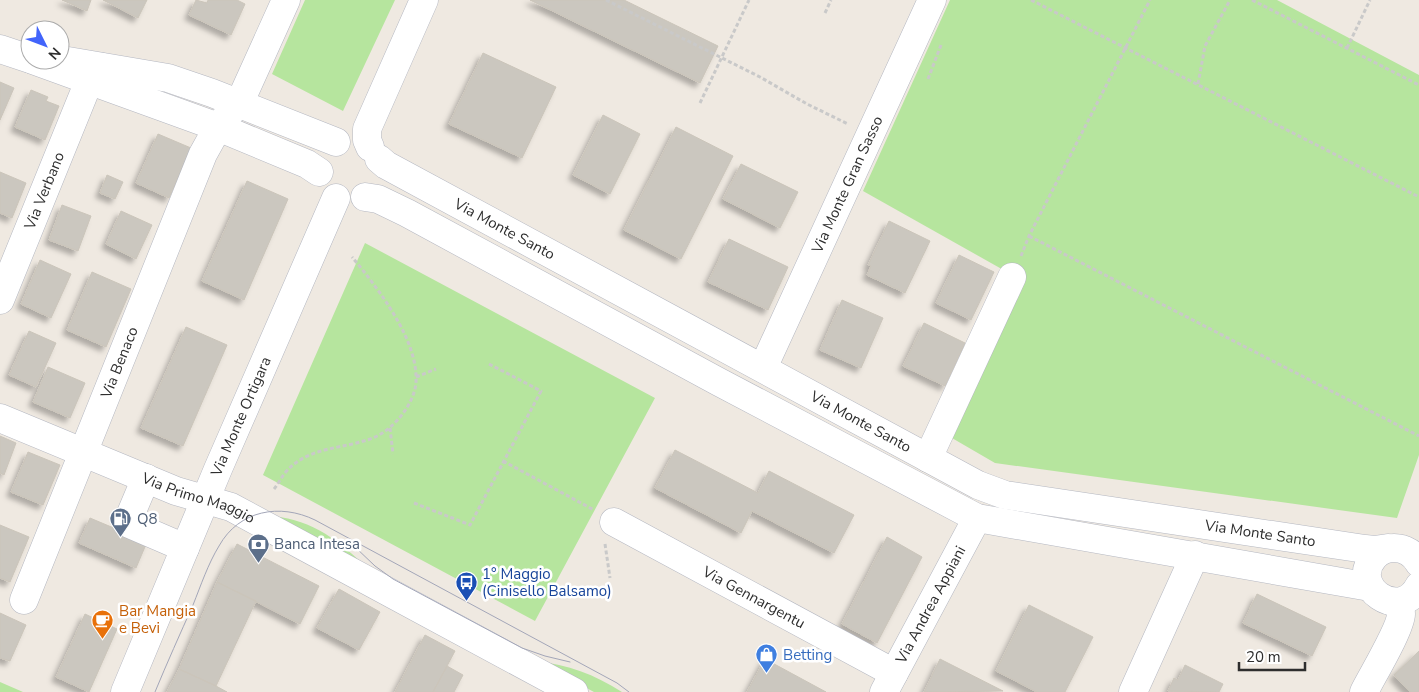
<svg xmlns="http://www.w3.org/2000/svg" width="1419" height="692" font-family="'Nunito Sans',sans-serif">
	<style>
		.green { fill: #b6e59e }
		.building { fill: #cbc7bf; stroke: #cbc5ba; filter: url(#shadow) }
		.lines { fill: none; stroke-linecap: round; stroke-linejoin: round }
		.minor-casing { stroke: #b4b7c1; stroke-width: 29 }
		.path { stroke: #c9c9c9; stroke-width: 3; stroke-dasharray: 4 2.5; stroke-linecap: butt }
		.minor { stroke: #fff; stroke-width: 28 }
		.tram { stroke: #a3a6b8; stroke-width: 1 }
		.labels { text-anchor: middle; stroke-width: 5; stroke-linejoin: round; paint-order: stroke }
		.street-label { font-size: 15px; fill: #2e2e2e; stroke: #fff }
		.service-label { font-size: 15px; fill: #4e5e75; stroke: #fff; text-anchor: start }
		.transit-label { font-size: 15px; fill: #164399; stroke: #fff; text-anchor: start }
		.food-label { font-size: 15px; fill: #c56008; stroke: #fff; text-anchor: start }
		.shop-label { font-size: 15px; fill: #366cbe; stroke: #fff; text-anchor: start }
	</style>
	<defs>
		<filter id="shadow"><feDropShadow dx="-4.5" dy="4.5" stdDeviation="2.5" flood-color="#0004"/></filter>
	</defs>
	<rect width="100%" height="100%" fill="#efe9e1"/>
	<!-- green -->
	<path class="green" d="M305 0H395L343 111 272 74Z
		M950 0H1277L1419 75V455L1397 518 995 463 933 427 1007 272 863 191Z
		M365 243 655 398 535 621 263 475Z
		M267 516C306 517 335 537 363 564Z
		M536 661C568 665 594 674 622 692H594Z
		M0 682 23 692H0Z"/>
	<!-- building -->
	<path class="building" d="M62 0H91L87 11Z
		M103 0H147L138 18Z
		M196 0 207 3 208 0H237L245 4 231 35 189 15Z
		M530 0H624L718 46 700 83Z
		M483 53 556 87 522 158 449 124Z
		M0 82 14 88 0 120Z
		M31 90 48 97 46 101 59 106 45 140 15 127Z
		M603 115 640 134 610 194 573 175Z
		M676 127 733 156 681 259 624 230Z
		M158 134 191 148 169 198 136 183Z
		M741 164 798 192 780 228 723 199Z
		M0 172 26 183 12 218 0 213Z
		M107 175 123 182 115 199 100 193Z
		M247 181 288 199 244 300 202 281Z
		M62 205 91 216 78 251 49 240Z
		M121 211 152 225 136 259 106 244Z
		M889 221 930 241 905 293 867 275 871 266 868 265Z
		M729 239 788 267 768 310 708 282Z
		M959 255 994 272 971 320 936 303Z
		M40 260 71 274 51 318 21 304Z
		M92 272 131 289 106 347 67 330Z
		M842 300 883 318 861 368 820 350Z
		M924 323 965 343 945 386 903 366Z
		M186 327 227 345 183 446 141 428Z
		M29 331 56 343 36 387 9 375Z
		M48 367 85 383 70 418 33 402Z
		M0 436 16 443 4 475 0 473Z
		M675 450 758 493 769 471 854 515 834 553 752 511 741 533 655 488Z
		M28 452 60 465 43 505 11 492Z
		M90 518 147 542 136 568 79 543Z
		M0 525 29 537 10 582 0 578Z
		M887 537 922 557 877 643 842 624Z
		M237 544 319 586 300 624 217 582Z
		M217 582 256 601 216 686 179 669Z
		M339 589 380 612 359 650 317 628Z
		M1257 594 1326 627 1312 656 1243 623Z
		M1029 605 1093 637 1065 692H1037L996 671Z
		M0 613 26 625 10 661 0 658Z
		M85 614 117 629 89 692 56 677Z
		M425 635 455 651 447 666 433 692H395Z
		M1419 651V692H1410L1394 675Z
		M765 659 826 692H747Z
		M940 659 1003 691 924 692Z
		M1185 665 1223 684 1219 692 1168 691 1174 678 1178 680Z
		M447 666 463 675 454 692H433Z
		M179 669 216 686 227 692H167Z"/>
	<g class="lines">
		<defs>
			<g id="minor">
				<path d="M0 49 30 59"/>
				<path d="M33 60 218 127 307 164 319 172"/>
				<path d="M68 61 168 78 212 93 336 142"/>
				<path d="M370 147 367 140V129L424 0"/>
				<path id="s1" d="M379 159 386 165 978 485 1005 495 1365 549 1374 550 1388 548"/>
				<path d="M365 197 378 199 407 213 719 382 977 518 1370 587"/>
				<path id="s2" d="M0 300 89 81 101 67"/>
				<path id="s3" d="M763 368 932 0"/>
				<path id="s4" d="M0 418 176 491 231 507 574 692"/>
				<path d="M928 458 1012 277"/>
				<path d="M146 478 127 523 185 548"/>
				<path id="s5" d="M614 522 894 673"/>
				<path d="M1419 563C1414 554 1405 548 1394 548 1387 548 1379 551 1374 557 1348 586 1400 623 1419 586"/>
				<path id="s6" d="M24 600 203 154 218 127 238 103 244 93 286 0"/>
				<path id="s7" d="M125 692 218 469 336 198"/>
				<path id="s8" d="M884 692 977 518"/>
				<path d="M1133 692 1195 555"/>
				<path d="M1364 692C1372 676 1401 628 1401 614 1401 608 1398 604 1393 602"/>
			</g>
		</defs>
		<!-- minor casing -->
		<use href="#minor" class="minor-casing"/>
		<!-- path -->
		<path class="path" d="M606 0 760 77 807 104 848 124
			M1031 0 1419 197
			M1252 0 1419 85
			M825 13 831 0
			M1347 48 1370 0
			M928 79 941 45
			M1198 84 1205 46 1230 0
			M700 103 749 0
			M1029 236 1419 436
			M1021 256 1029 236 1150 0
			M416 377 436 369
			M390 428 393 454
			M503 461 594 510
			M274 489C278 484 281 478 285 473 308 445 345 450 375 437 388 431 399 420 406 409 412 400 417 388 416 376 415 336 377 287 352 257
			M414 503 470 525 541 391 489 364
			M605 544 610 578"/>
		<!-- minor -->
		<use href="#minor" class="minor"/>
		<!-- tram -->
		<path class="tram" d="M354 546 375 566 393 579 522 648 545 656 570 662
			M155 692C167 663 180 634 193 605 201 585 208 564 219 546 239 510 280 503 315 520L617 683 629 692"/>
	</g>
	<!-- icons -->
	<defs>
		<symbol id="fuel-pin" viewBox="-11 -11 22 30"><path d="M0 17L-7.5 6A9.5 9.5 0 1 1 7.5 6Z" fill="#5c6f8a" stroke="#fff"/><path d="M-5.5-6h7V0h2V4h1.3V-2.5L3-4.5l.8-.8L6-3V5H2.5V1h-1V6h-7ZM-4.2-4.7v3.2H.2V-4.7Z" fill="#fff"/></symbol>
		<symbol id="bank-pin" viewBox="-11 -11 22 30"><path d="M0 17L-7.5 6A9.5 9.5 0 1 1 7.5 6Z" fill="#5c6f8a" stroke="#fff"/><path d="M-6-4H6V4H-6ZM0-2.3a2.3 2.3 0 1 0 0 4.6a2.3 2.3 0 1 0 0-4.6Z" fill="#fff"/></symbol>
		<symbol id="bus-pin" viewBox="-11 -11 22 30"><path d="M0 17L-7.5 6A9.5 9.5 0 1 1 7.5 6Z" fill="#1a4fb4" stroke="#fff"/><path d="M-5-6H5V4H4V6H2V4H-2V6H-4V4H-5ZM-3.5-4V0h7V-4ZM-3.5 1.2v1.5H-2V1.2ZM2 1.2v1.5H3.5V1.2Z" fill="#fff"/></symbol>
		<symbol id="cafe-pin" viewBox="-11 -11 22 30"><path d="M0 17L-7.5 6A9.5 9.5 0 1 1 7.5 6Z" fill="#e8710a" stroke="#fff"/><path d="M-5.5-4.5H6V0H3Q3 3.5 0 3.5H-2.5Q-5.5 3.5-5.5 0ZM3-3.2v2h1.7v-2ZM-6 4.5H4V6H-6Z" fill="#fff"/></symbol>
		<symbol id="shop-pin" viewBox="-11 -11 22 30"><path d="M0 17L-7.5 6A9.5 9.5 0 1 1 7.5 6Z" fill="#3f7fe0" stroke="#fff"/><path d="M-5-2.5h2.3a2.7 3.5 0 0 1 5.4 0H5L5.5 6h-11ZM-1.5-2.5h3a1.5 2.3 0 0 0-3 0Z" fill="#fff"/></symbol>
	</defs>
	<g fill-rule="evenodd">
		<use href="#fuel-pin" x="108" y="506" width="25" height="34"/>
		<use href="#bank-pin" x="246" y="532" width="25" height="34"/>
		<use href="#bus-pin" x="454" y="570" width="25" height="34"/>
		<use href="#cafe-pin" x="90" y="608" width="25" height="34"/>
		<use href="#shop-pin" x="754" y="642" width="25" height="34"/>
	</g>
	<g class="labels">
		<!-- street labels -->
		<g class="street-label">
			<text dy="5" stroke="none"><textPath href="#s3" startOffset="202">Via Monte Gran Sasso</textPath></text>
			<text dy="5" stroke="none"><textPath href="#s2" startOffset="118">Via Verbano</textPath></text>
			<text dy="5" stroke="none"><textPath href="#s1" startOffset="144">Via Monte Santo</textPath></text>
			<text dy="5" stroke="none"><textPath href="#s6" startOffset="256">Via Benaco</textPath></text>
			<text dy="5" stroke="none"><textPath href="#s7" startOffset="299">Via Monte Ortigara</textPath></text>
			<text dy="5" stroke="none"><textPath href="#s1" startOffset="549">Via Monte Santo</textPath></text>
			<text dy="5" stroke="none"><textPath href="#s4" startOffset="214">Via Primo Maggio</textPath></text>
			<text dy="5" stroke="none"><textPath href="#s1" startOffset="969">Via Monte Santo</textPath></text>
			<text dy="5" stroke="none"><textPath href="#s5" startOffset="159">Via Gennargentu</textPath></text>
			<text dy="5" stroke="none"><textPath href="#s8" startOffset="99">Via Andrea Appiani</textPath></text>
		</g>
		<!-- service labels -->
		<g class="service-label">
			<text x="137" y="524">Q8</text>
			<text x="274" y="549">Banca Intesa</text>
		</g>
		<!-- transit labels -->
		<g class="transit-label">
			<text x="482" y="579">1° Maggio<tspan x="482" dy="17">(Cinisello Balsamo)</tspan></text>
		</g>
		<!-- food labels -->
		<g class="food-label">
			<text x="119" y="616">Bar Mangia<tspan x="119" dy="17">e Bevi</tspan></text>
		</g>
		<!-- shop labels -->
		<g class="shop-label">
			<text x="783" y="660">Betting</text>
		</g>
	</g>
	<!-- north arrow -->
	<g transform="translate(45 45) rotate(132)"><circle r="24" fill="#ffffff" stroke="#ababab"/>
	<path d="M0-4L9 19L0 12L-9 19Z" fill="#4264fb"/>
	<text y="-8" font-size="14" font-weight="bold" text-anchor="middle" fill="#2e2e2e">N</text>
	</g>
	<!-- scale -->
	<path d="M1239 662v8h66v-8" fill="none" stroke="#2e2e2e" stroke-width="2.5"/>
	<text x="1246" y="662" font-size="15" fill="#2e2e2e" stroke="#ffffff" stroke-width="4" paint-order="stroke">20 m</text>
</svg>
